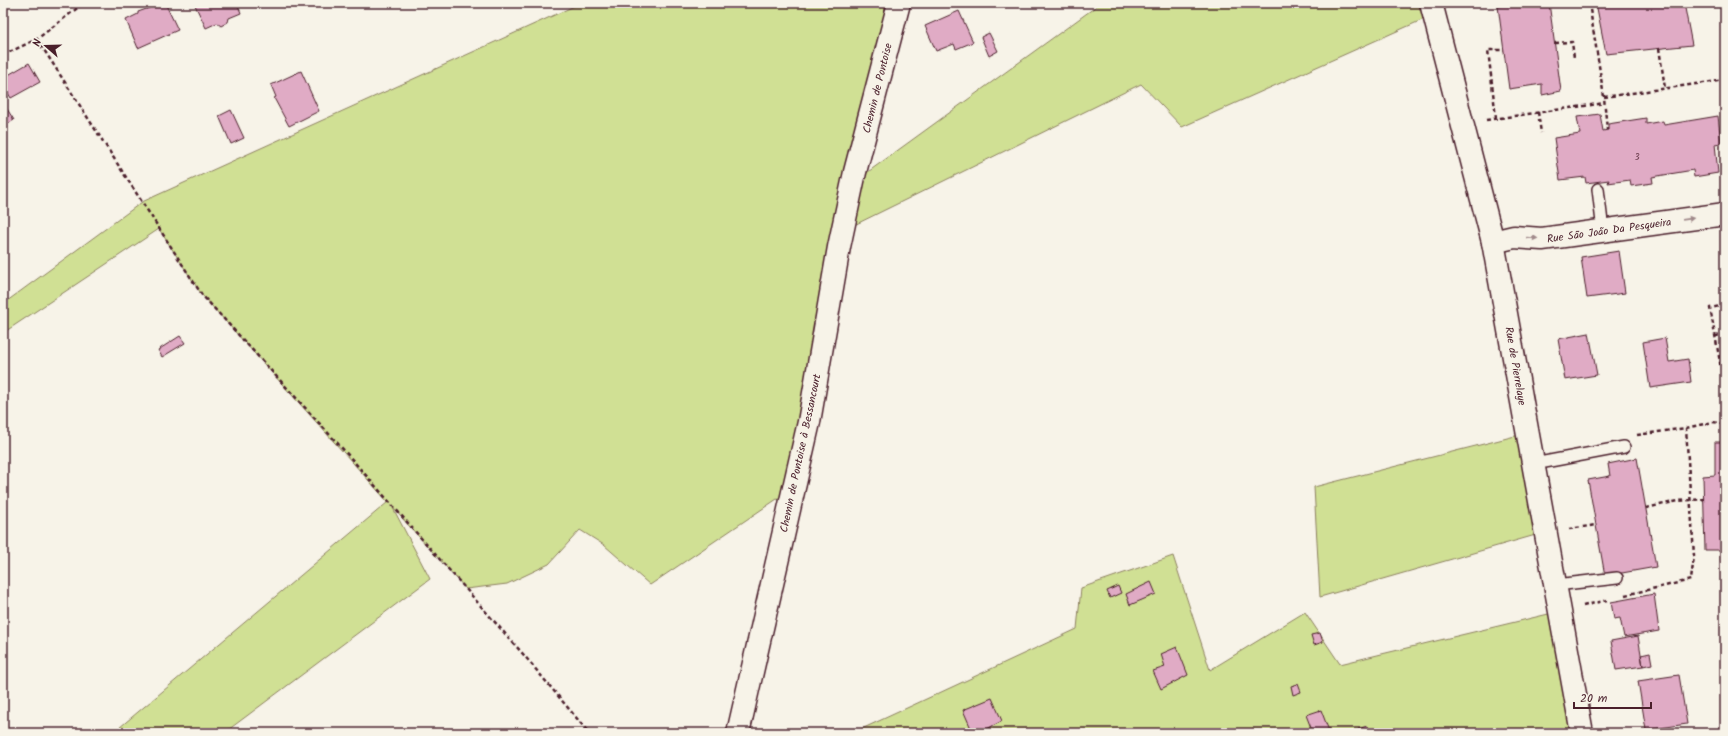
<svg xmlns="http://www.w3.org/2000/svg" width="1728" height="736" font-family="Kalam,sans-serif">
	<style>
		.green { fill: #d0e094; stroke: #8d8060 }
		.building { fill: #e0abc5; stroke: #4a1f2b }
		.lines { fill: none; stroke-linecap: round; stroke-linejoin: round }
		.service-casing { stroke: #4a1f2b; stroke-width: 14 }
		.minor-casing { stroke: #4a1f2b; stroke-width: 25 }
		.secondary-casing { stroke: #4a1f2b; stroke-width: 25 }
		.path { stroke: #4a1f2b; stroke-width: 2.5; stroke-dasharray: 4 3; stroke-linecap: butt }
		.service { stroke: #f7f3e8; stroke-width: 11 }
		.minor { stroke: #f7f3e8; stroke-width: 22 }
		.secondary { stroke: #f7f3e8; stroke-width: 22 }
		.oneway { fill: #a0898a }
		.labels { text-anchor: middle; stroke-width: 3; stroke-linejoin: round; paint-order: stroke }
		.number-label { font-size: 9px; fill: #704252 }
		.street-label { font-size: 11px; fill: #4a1f2b; stroke: #f7f3e8 }
	</style>
	<rect width="100%" height="100%" fill="#f7f3e8"/>
	<filter id="ink" filterUnits="userSpaceOnUse"><feTurbulence type="fractalNoise" baseFrequency=".025" numOctaves="2"/><feDisplacementMap in="SourceGraphic" scale="8" xChannelSelector="R" yChannelSelector="G"/><feConvolveMatrix kernelMatrix="1 2 1 2 8 2 1 2 1" color-interpolation-filters="sRGB"/></filter>
	<g filter="url(#ink)">
		<!-- green -->
		<path class="green" d="M581 3H895L843 190 1101 3H1440L1442 11 1182 127 1141 84 836 234 784 502 777 499 650 585 604 545 580 530 549 564 507 584 466 589 393 508 430 579 224 733H113L388 502 202 295 159 229 3 333V304L142 202Z
			M1523 434 1546 532 1320 597 1314 487Z
			M1173 556 1210 670 1305 612 1340 664 1561 611 1582 733H853L1077 629 1081 588Z"/>
		<!-- building -->
		<path class="building" d="M163 3H165L178 30 138 48 126 20 138 14V12Z
			M194 3H237L241 13 229 18 228 22 221 26 217 23 206 28Z
			M1522 3H1549L1561 91 1542 95V84L1509 89 1498 6Z
			M1596 3H1684L1692 45 1606 54Z
			M959 11 973 42 956 49 954 44 936 51 925 26Z
			M989 33 998 51 989 56 981 37Z
			M29 63 40 82 11 98 3 85V78Z
			M301 71 319 111 289 126 274 98 276 97 271 85Z
			M7 109 14 120 3 127V112Z
			M231 110 244 138 231 144 219 116Z
			M1600 114 1603 131 1608 130V124L1646 118V124L1663 121 1664 125 1718 116 1721 143 1715 144 1718 173 1694 177 1693 170 1652 177 1653 183 1631 186 1630 180 1608 183 1609 180 1586 183 1585 177 1560 180 1554 138 1580 134 1577 117Z
			M1619 251 1625 293 1587 298 1581 257Z
			M1589 333 1597 375 1565 380 1558 339Z
			M180 336 185 343 162 357 158 350Z
			M1665 338 1669 362 1688 359 1691 382 1650 388 1643 342Z
			M1715 442H1725V561H1721V550H1705L1703 476 1715 475Z
			M1637 458 1656 567 1605 576 1588 480 1610 476 1608 464Z
			M1151 582 1156 594 1130 605 1126 594Z
			M1118 586 1121 593 1110 598 1107 591Z
			M1654 594 1659 631 1624 637 1620 618 1614 619 1611 602Z
			M1320 633 1323 642 1314 645 1311 635Z
			M1638 636 1643 666 1616 670 1611 641Z
			M1177 647 1188 675 1161 689 1153 671 1165 667 1161 654Z
			M1650 653 1652 664 1643 666 1641 655Z
			M1679 675 1687 724 1646 730 1638 681Z
			M1298 684 1301 692 1293 695 1291 686Z
			M992 698 1002 721 979 733H973L963 710Z
			M1321 710 1329 731 1313 733 1306 715Z
			M1367 726 1369 733H1359L1358 729Z"/>
		<g class="lines">
			<defs>
				<path id="service" d="M1598 189 1603 231
					M1534 464 1624 447
					M1556 585 1617 578"/>
				<path id="minor" d="M1493 242 1514 237 1542 239 1725 214
					M738 733 809 422 839 247 855 172 899 3"/>
				<path id="secondary" d="M1431 3 1493 242 1582 733"/>
			</defs>
			<!-- service casing -->
			<use href="#service" class="service-casing"/>
			<!-- minor casing -->
			<use href="#minor" class="minor-casing"/>
			<!-- secondary casing -->
			<use href="#secondary" class="secondary-casing"/>
			<!-- path -->
			<path class="path" d="M1589 3 1604 97 1607 130
				M1723 3 1725 29
				M37 39 202 295 341 447 523 654 589 733
				M1555 43 1572 42 1574 58
				M1659 48 1665 88
				M3 55 37 39 84 3
				M1604 97 1725 80
				M1538 112 1541 133
				M1496 118 1488 50H1504
				M1486 120 1605 103
				M1725 305 1710 308 1725 389
				M1715 336 1725 335
				M1720 362 1725 361
				M1637 435 1686 428 1713 422 1725 424
				M1646 508 1678 501 1704 499
				M1569 529 1596 525
				M1625 595 1691 580 1694 556 1686 428
				M1583 606 1607 600"/>
			<!-- service -->
			<use href="#service" class="service"/>
			<!-- minor -->
			<use href="#minor" class="minor"/>
			<!-- secondary -->
			<use href="#secondary" class="secondary"/>
		</g>
		<!-- one-way arrows -->
		<defs><path id="oneway-solid" d="M-6-.8H1V-3.2L6.5 0L1 3.2V.8H-6Z"/></defs>
		<g class="oneway">
			<use href="#oneway-solid" transform="translate(1688 219) rotate(-8)"/>
			<use href="#oneway-solid" transform="translate(1532 238) rotate(5)"/>
		</g>
	</g>
	<g class="labels">
		<!-- number labels -->
		<g class="number-label">
			<text x="1637" y="160">3</text>
		</g>
		<!-- street labels -->
		<g class="street-label">
			<text transform="translate(877 88) rotate(-76)" y="4">Chemin de Pontoise</text>
			<text transform="translate(1609 230) rotate(-8)" y="4">Rue São João Da Pesqueira</text>
			<text transform="translate(1516 366) rotate(80)" y="4">Rue de Pierrelaye</text>
			<text transform="translate(800 453) rotate(-78)" y="4">Chemin de Pontoise à Bessancourt</text>
		</g>
	</g>
	<!-- margin -->
	<rect width="1728" height="736" fill="none" stroke="#f7f3e8" stroke-width="16"/>
	<rect x="8" y="8" width="1712" height="720" fill="none" stroke="#4a1f2b" stroke-width="1.5" filter="url(#ink)"/>
	<!-- north arrow -->
	<g transform="translate(46 46) rotate(290)" stroke="#f7f3e8" stroke-width="3" paint-order="stroke">
	<path d="M0-3L7 15L0 10L-7 15Z" fill="#4a1f2b"/>
	<text y="-6" font-size="11" font-weight="bold" text-anchor="middle" fill="#4a1f2b">N</text>
	</g>
	<!-- scale -->
	<path d="M1574 702v6h77v-6" fill="none" stroke="#4a1f2b" stroke-width="2"/>
	<text x="1580" y="702" font-size="12" fill="#4a1f2b" stroke="#f7f3e8" stroke-width="3" paint-order="stroke">20 m</text>
</svg>
